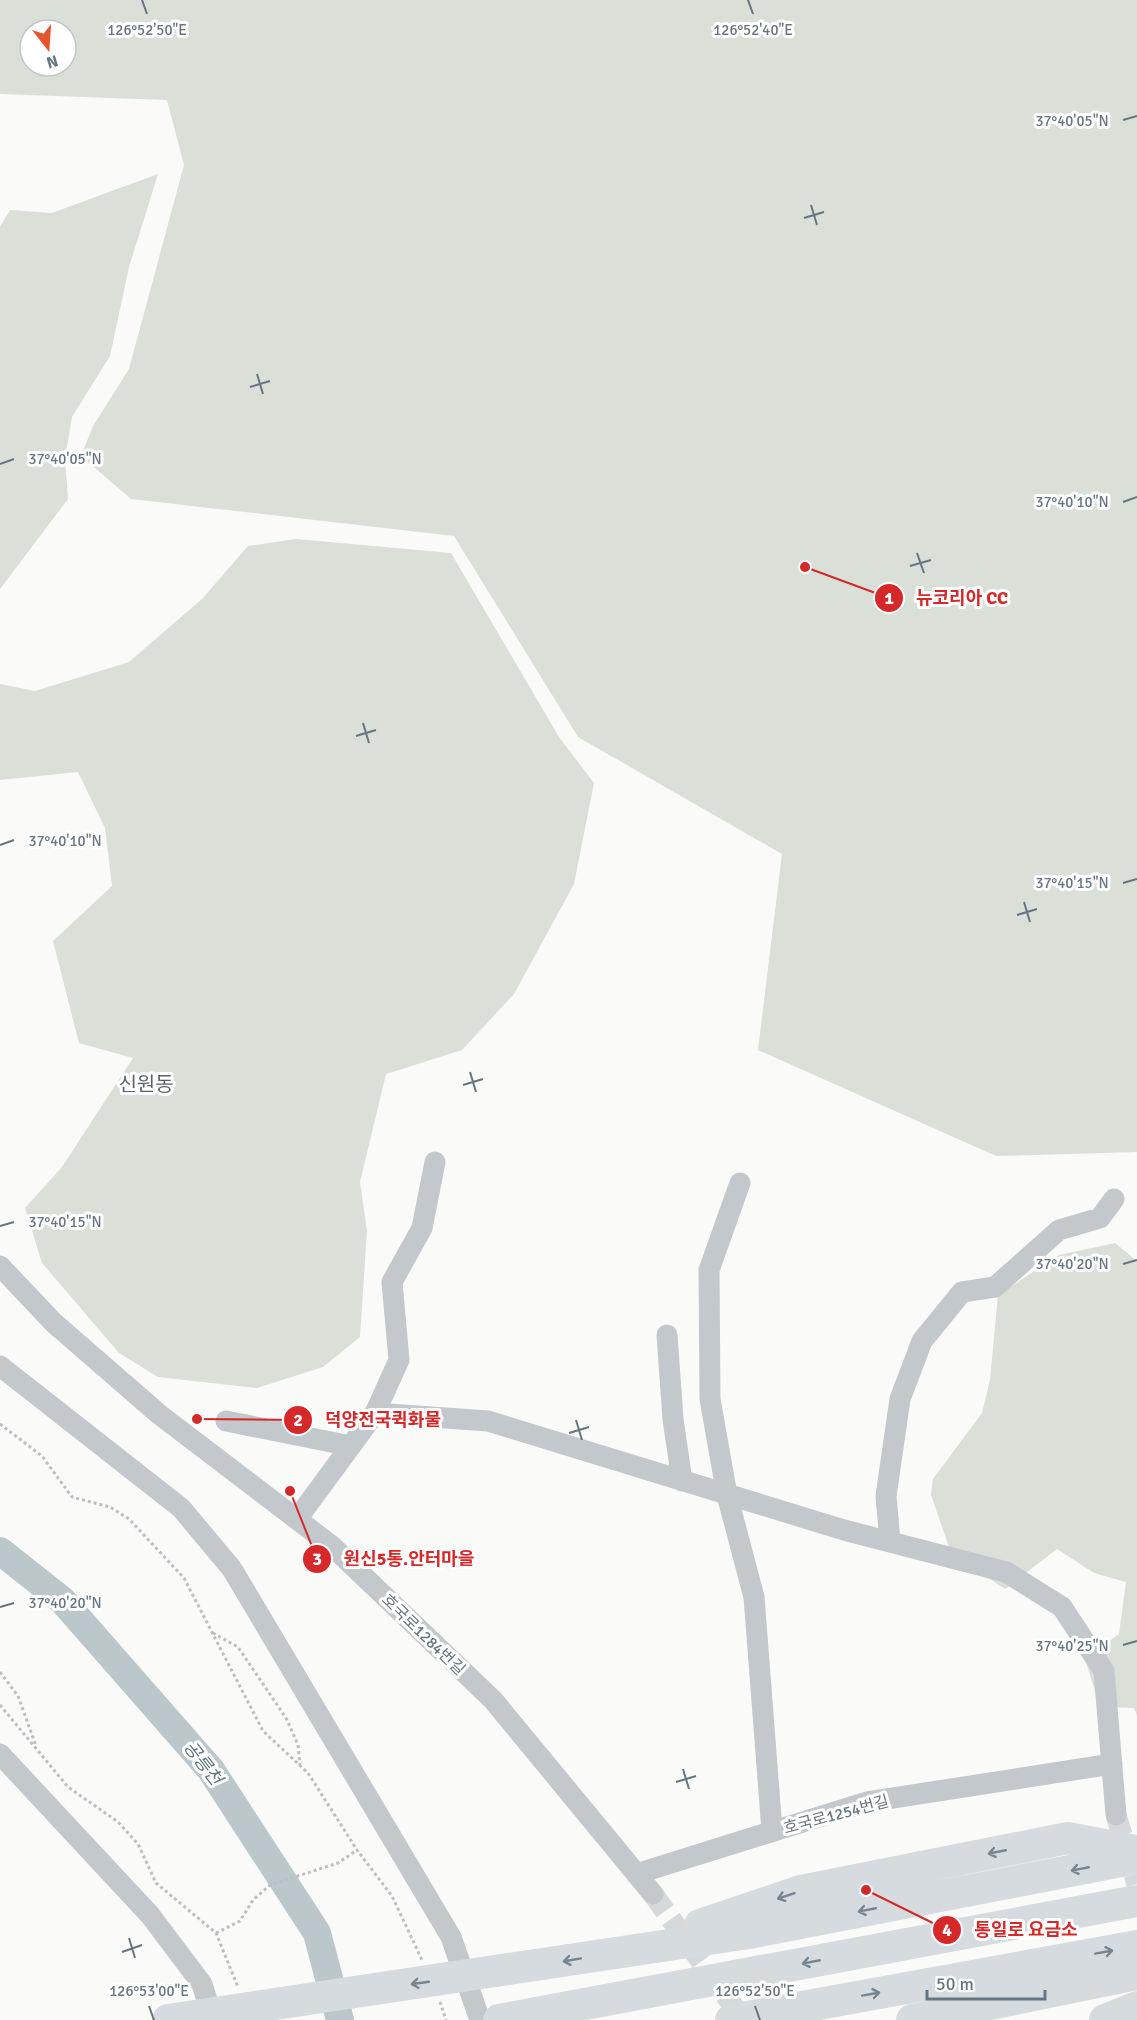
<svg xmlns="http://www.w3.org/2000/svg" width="1137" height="2020" font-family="Signika,'Noto Sans KR',sans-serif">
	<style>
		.green { fill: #dadfd7; fill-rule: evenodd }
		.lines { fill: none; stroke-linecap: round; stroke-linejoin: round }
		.river { stroke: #bbc7cb; stroke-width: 28 }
		.minor-tunnel { stroke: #d5d9db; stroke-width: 21; stroke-dasharray: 21 10; stroke-linecap: butt }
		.path { stroke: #bbbfc2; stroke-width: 3; stroke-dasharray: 3 3; stroke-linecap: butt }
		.minor { stroke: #c3c8cc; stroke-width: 21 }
		.highway { stroke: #d6dbdf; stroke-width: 32 }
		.oneway { stroke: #768591 }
		.ticks { fill: none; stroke: #657683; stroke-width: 2 }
		.labels { text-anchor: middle; stroke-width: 6; stroke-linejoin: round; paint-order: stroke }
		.street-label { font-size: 16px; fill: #657683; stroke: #fff }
		.water-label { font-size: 18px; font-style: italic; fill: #60757c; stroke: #fff }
		.quarter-label { font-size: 20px; fill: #57646e; stroke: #fff }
		.ticks-label { font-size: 15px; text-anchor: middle; fill: #657683; stroke: #fff; stroke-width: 6; stroke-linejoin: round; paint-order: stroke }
		.leader { fill: none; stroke: #d62828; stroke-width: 2 }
		.callout-dot { fill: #d62828; stroke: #fff; stroke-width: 2 }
		.mark-label { font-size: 18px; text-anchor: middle; font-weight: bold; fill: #fff }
		.callout-label { font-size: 18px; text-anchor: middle; font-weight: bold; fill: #d62828; stroke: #fff; stroke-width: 6; stroke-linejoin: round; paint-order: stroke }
	</style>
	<rect width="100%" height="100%" fill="#fafaf8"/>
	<!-- green -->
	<path class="green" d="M0 0H1137V1152L996 1156 758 1050 782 854 578 737 454 536 131 499 81 456 93 426 129 369 184 165 167 100 0 94ZM30 30H66V66H30Z
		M158 174 129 267 110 356 72 417 65 459 68 499 0 589V227L10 210 52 213Z
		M296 539 451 553 559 737 594 783 574 884 514 994 462 1050 386 1074 360 1182 367 1231 360 1337 323 1367 257 1388 158 1377 119 1353 42 1263 25 1208 62 1167 133 1058 79 1043 53 941 112 886 105 828 78 772 0 780V684L35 691 129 662 202 599 248 546Z
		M1115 1243 1137 1261V1716L1134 1708 1100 1707 1085 1659 1119 1634 1126 1582 1094 1573 1057 1549 1005 1589 951 1553 931 1495 933 1479 982 1413 990 1380 998 1295 1059 1255Z"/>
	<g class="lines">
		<!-- river -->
		<path class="river" d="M0 1551 62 1600 211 1770 317 1933 340 2020"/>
		<!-- minor-tunnel -->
		<path class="minor-tunnel" d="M1116 1815 1137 1884
			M653 1894 743 2020"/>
		<!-- path -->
		<path class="path" d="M0 1424 42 1456 72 1497 110 1507 129 1519 184 1578 263 1731 308 1773 357 1850 392 1896 422 1960
			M213 1633 238 1647 286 1718 298 1745 300 1765
			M0 1672 18 1696 36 1746
			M0 1705 68 1787 118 1822 138 1844 156 1883 216 1933 238 1987
			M216 1933 240 1921 253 1900 270 1885 338 1863 357 1850
			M440 2002 446 2020"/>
		<!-- minor -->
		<path class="minor" d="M740 1183 709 1270 710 1399 727 1495 754 1597 772 1831
			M0 1266 54 1323 160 1415 332 1546 493 1700 653 1894
			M667 1335 673 1419 682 1481
			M0 1366 181 1508 232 1569 451 1937 480 2020
			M375 1413 488 1421 844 1530 1006 1572 1062 1607 1104 1671 1116 1815
			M226 1421 351 1446
			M297 1519 375 1413 399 1360 392 1282 422 1228 435 1162
			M890 1542 886 1496 900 1399 922 1341 962 1292 995 1287 1059 1230 1100 1218 1114 1199
			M0 1754 150 1915 202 1984 213 2020
			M636 1874 867 1802 1112 1764"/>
		<!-- highway -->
		<path class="highway" d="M700 1925 801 1891 1068 1838 1136 1851
			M168 2020 749 1933 1137 1858
			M499 2020 1137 1901
			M731 2020 1137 1946
			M912 2020 1137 1974
			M1105 2020 1137 2007"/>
	</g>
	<!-- one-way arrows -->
	<defs><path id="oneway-shaft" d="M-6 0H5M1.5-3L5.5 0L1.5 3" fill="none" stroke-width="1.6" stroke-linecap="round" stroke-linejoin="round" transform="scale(1.5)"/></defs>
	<g class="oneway">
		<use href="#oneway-shaft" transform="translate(997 1852) rotate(169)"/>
		<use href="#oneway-shaft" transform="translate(1080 1869) rotate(169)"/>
		<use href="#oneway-shaft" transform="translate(786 1896) rotate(162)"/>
		<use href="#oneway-shaft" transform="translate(867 1910) rotate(169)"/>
		<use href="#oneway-shaft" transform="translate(1104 1952) rotate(-10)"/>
		<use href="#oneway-shaft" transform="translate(572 1960) rotate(170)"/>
		<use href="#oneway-shaft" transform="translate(811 1962) rotate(169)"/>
		<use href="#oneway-shaft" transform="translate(420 1983) rotate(172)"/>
		<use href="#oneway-shaft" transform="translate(871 1994) rotate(-10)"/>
	</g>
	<!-- ticks -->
	<path class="ticks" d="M142 0 147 14M748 0 753 14M1123 120 1137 116M811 205 817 225M804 218 824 212M257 374 263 394M250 387 270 381M0 464 14 459M1123 502 1137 497M917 553 924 573M910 566 931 560M363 723 369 743M356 736 376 730M0 845 14 840M1123 883 1137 879M1024 902 1030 922M1017 915 1037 909M470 1072 476 1092M463 1085 483 1079M0 1226 14 1222M1123 1264 1137 1260M576 1420 582 1440M569 1433 589 1427M0 1607 14 1603M1123 1645 1137 1641M683 1769 689 1789M676 1782 696 1776M129 1938 135 1958M122 1952 142 1945M149 2006 154 2020M755 2006 760 2020"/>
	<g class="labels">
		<!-- street labels -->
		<g class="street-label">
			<text transform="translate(424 1634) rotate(44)" y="6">호국로1284번길</text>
			<text transform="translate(836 1814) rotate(-15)" y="6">호국로1254번길</text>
		</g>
		<!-- water labels -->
		<g class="water-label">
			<text transform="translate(203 1763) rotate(52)" y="6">공릉천</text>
		</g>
		<!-- quarter labels -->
		<g class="quarter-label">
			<text x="146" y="1091">신원동</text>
		</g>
	</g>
	<g class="ticks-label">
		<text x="147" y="35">126°52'50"E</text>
		<text x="753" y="35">126°52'40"E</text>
		<text x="1072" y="126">37°40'05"N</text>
		<text x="65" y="464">37°40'05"N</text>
		<text x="1072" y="507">37°40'10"N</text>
		<text x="65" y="846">37°40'10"N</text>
		<text x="1072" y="888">37°40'15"N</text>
		<text x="65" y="1227">37°40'15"N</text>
		<text x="1072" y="1269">37°40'20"N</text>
		<text x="65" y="1608">37°40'20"N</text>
		<text x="1072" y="1651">37°40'25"N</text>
		<text x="149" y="1996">126°53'00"E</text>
		<text x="755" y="1996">126°52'50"E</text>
	</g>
	<!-- callouts -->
	<path class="leader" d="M805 567L889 598M197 1419L298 1420M290 1491L317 1559M866 1890L947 1930"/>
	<g class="callout-dot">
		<circle cx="805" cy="567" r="6"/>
		<circle cx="197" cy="1419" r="6"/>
		<circle cx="290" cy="1491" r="6"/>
		<circle cx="866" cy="1890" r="6"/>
		<circle cx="889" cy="598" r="15"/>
		<circle cx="298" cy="1420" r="15"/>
		<circle cx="317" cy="1559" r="15"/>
		<circle cx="947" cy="1930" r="15"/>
	</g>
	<g class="mark-label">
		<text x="889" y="604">1</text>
		<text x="298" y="1426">2</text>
		<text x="317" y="1565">3</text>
		<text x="947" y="1936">4</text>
	</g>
	<g class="callout-label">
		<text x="962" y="604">뉴코리아 CC</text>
		<text x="383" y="1426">덕양전국퀵화물</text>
		<text x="409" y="1565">원신5통.안터마을</text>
		<text x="1026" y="1936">통일로 요금소</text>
	</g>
	<!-- north arrow -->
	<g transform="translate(48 48) rotate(163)"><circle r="28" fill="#ffffff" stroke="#c1c8cd" stroke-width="1.5"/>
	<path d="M0-4.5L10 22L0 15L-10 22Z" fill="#e4572e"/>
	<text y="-9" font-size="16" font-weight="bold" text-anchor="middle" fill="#657683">N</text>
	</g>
	<!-- scale -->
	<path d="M927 1990v9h118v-9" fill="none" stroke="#657683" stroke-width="3"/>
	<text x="936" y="1990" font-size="18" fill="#657683" stroke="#ffffff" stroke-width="4.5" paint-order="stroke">50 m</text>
</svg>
